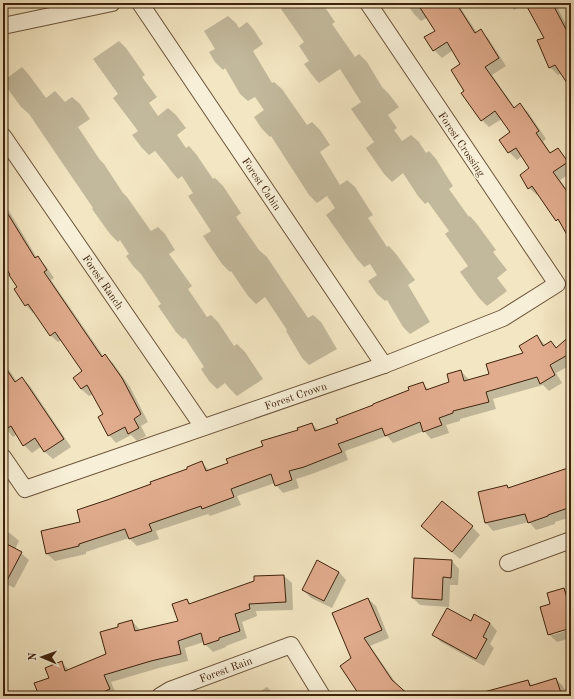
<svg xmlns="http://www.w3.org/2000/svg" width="574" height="699" font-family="'Old Standard TT',serif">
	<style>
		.shadow { fill: #0003 }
		.building { fill: #e1ac8e; stroke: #3f230c }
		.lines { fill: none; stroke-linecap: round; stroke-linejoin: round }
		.street-casing { stroke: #6c543a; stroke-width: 18 }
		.street { stroke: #f7efd7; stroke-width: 16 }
		.labels { text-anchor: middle; stroke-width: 3; stroke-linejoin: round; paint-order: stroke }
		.street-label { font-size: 11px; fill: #3f230c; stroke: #f7efd7 }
	</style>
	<rect width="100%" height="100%" fill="#f3e6c2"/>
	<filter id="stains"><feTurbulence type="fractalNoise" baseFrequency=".005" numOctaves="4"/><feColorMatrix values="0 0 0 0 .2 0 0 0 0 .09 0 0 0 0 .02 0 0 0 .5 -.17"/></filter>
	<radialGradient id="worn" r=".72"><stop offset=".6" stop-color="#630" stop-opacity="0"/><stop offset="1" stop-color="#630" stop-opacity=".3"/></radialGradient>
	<!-- shadow -->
	<path class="shadow" d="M289 3H322L335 22 332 24 355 57 359 54 367 62 382 87 389 94 399 107 388 115 397 128 394 130 402 141 411 135 419 142 426 153 429 151 436 159 453 186 449 189 469 217 470 216 477 224 496 250 493 252 507 270 497 278 507 291 487 306 479 298 460 272 468 266 445 234 449 231 428 202 425 204 418 196 403 173 392 182 384 174 366 148 374 142 351 109 361 102 340 69 319 83 312 75 304 64 309 61 299 46 304 42 281 9Z
		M406 3H456L460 7 477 33 480 31 488 38 506 66 492 75 515 108 520 105 528 112 546 139 543 141 551 154 558 149 565 157 571 165V173L560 180 571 195V240L563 226 557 220 539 194 537 195 529 188 531 169 522 156 517 160 509 152 500 140 511 132 502 119 489 127 482 120 465 91 462 64 453 50 442 58 434 50 436 31 428 17 421 21 414 14Z
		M508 3H555L571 34V87L562 73 558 75 550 67 545 38 526 3 514 10Z
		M228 16 236 23 239 28 247 22 254 30 263 44 253 51 272 83 274 82 282 89 307 125 312 122 320 130 330 145 320 152 340 185 347 180 355 187 373 215 368 218 387 247 389 246 396 254 415 280 408 285 430 322 410 334 403 327 387 300 385 301 377 294 368 281 377 275 370 264 364 267 357 259 326 215 335 208 327 196 317 203 309 195 271 136 270 137 262 129 254 117 264 110 255 97 248 101 240 94 225 68 223 70 215 62 209 52 215 49 204 31Z
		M119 41 126 48 145 75 142 77 157 97 149 103 158 116 168 108 176 115 186 128 177 135 186 148 189 146 196 154 213 179 215 178 223 186 241 213 236 217 259 250 267 257 308 318 313 315 321 322 337 349 309 365 302 358 286 331 287 330 265 297 256 304 248 296 231 271 230 272 222 264 203 236 211 231 188 196 193 193 182 176 178 179 171 171 166 164 155 151 149 155 142 148 132 135 138 131 113 98 118 94 93 59Z
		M22 67 29 75 46 98 55 91 65 102 72 97 80 104 90 119 78 127 100 160 104 164 123 193 127 197 151 231 158 227 165 234 175 250 169 254 192 286 188 289 207 317 211 315 218 322 234 346 237 344 245 352 263 379 237 396 230 389 225 383 217 389 209 381 201 369 204 367 185 338 183 339 176 332 158 306 161 304 141 274 133 266 126 256 129 254 120 240 118 242 110 234 92 209 93 208 29 114 21 107 3 82V81Z
		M571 95V108L565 99Z
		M3 201 37 258 45 265 54 278 51 280 104 357 105 356 113 363 130 387 148 422 141 426 146 436 137 441 131 435 116 443 109 435 104 414 93 394 89 396 81 389 74 378 84 372 62 340 58 342 50 335 35 312 33 313 26 305 18 287 3 265Z
		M3 331 7 338 3 341Z
		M537 336 545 345 551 342 557 348 571 336V365L556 373 562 383 549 391 543 385 493 399 496 409 460 419V421L446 425 449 433 431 439 424 431 393 443 387 436 345 451 348 460 312 474 296 479 299 488 283 493 276 485 275 483 237 496 241 505 210 516 208 514 156 531 159 539 137 546 129 538 86 552V554L55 561 47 554 81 522 108 501 188 470 202 463 210 471 229 464 312 424 319 431 339 424 410 391 423 384 429 390 450 383 461 371 469 380 490 375 524 354Z
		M3 361 17 382 22 378 30 386 71 447 53 459 45 452 42 446 32 453 24 445 17 434 13 437 3 425Z
		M571 468V517L555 522V524L536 530 529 522 493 531 486 523 479 493 507 487 509 489Z
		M442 502 472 527 480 535 460 559 430 534 422 526Z
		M3 529 11 534 19 541 15 549 21 553 29 560 14 588 3 582Z
		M452 561 459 569 458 585H450L449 607 420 605 413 598Z
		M339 572 346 580 332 608 311 598 303 590Z
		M284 576 292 583 293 610 256 611 257 616 242 622 247 638 226 646V647L213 652 205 644 204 642 185 648 188 661 159 668 111 682 117 696H40L50 678 61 662 69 670 107 654 120 628 132 621 139 629 140 631 179 622 187 600 191 604Z
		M564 589 571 596V627L553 632V635L571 629V638L557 642 549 634 551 605Z
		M368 599 376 606 389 638 370 646 398 686 409 696H363L352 659Z
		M471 623H490L497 631 490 644 494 648 484 666 441 642 433 635Z
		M555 679 563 686 564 689 571 686V696H506L528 681 533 686Z
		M267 687 276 696H253Z"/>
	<!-- building -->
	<path class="building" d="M417 3H456L475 33 481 29 499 58 485 67 514 108 520 103 539 131 536 133 550 153 558 148 568 162 553 172 571 197V242L558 219 556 221 532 186 528 189 520 175 529 168 516 148 508 153 499 140 510 132 495 111 481 121 461 93 464 91 451 70 460 64 447 42 433 51 424 37 435 31Z
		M525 3H552L568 33 571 40V89L555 65 549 68 537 40 544 38Z
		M3 206 35 258 38 256 47 270 44 272 102 357 105 354 122 378 141 414 134 419 139 428 128 434 125 427 108 436 98 417 103 414 87 385 81 389 73 378 82 371 55 332 50 336 28 304 25 306 14 289 17 287 9 275H10L3 262Z
		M537 335 543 346 551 341 556 348 571 335V353L550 365 555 375 540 384 537 377 486 392 489 402 453 411V413L439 418 442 425 423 432 420 422 385 436 382 428 338 444 342 452 304 467 289 471 292 480 275 486 271 474 231 489 234 497 202 509 201 506 149 524 152 531 129 539 125 529 79 544V546L46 554 41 531 80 522 77 510 107 500 151 484 150 482 187 469V467L202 461 206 471 228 463 226 459 263 446 261 441 298 430 297 428 312 423 315 431 338 423 336 419 373 405V404L409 390 408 387 423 382 426 390 449 382 447 374 461 370 464 381 489 374 486 364 523 353 519 346Z
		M3 364 15 382 22 377 64 439 44 452 35 438 23 446 11 426 3 431Z
		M571 467V507L548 515V516L528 523 525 514 485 523 478 492 507 485 508 488Z
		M442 501 473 526 452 552 421 526Z
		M3 542 22 552 3 588Z
		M414 558 452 560 451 578 443 577 442 600 412 598Z
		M317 560 339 572 324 601 302 590Z
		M284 575 286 602 249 604 250 609 235 614 240 631 219 638V640L204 645 201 633 178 641 181 654 151 661 104 675 110 689 94 696H39L34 683 49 678 45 668 62 661 65 671 106 654 100 632 118 627V624L132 620 135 631 178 621 172 604 187 599 189 604 254 581V576Z
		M564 588 571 612V628L548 635 540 607 550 604 547 593Z
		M368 598 382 630 364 638 392 680 410 696H360L340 666 351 658 332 613Z
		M447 608 471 621 474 614 490 623 483 637 487 639 476 659 432 635Z
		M556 678 562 696H485L484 692 528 680 530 686Z"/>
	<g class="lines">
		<defs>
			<g id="street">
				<path id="s1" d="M140 3 384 365"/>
				<path d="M3 26 112 3"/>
				<path id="s2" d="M3 136 203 427"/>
				<path id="s3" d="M3 457 25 489 384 365 503 318 557 284 368 3"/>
				<path d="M508 563 571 540"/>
				<path id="s4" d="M160 696 170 690 291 645 322 696"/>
			</g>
		</defs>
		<!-- street casing -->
		<use href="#street" class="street-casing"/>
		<!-- street -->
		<use href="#street" class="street"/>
	</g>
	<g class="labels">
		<!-- street labels -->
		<g class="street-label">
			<text transform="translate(462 144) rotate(56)" y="4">Forest Crossing</text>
			<text dy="4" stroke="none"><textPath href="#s1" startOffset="218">Forest Cabin</textPath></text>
			<text dy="4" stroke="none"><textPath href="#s2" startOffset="177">Forest Ranch</textPath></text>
			<text dy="4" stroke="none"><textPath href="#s3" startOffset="325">Forest Crown</textPath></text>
			<text dy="4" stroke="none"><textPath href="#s4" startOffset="71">Forest Rain</textPath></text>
		</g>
	</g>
	<!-- margin -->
	<rect width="574" height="699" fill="none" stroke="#f3e6c2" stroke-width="16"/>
	<rect x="4" y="4" width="566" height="691" fill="none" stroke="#3f230c" stroke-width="2"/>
	<rect x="8" y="8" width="558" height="683" fill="none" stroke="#3f230c"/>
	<!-- north arrow -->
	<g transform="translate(42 657) rotate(272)" stroke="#f7efd7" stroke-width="3" paint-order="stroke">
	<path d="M0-3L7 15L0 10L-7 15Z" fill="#3f230c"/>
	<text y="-6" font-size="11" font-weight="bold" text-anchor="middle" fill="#3f230c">N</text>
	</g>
	<rect width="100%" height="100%" filter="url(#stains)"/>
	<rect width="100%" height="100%" fill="url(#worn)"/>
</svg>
